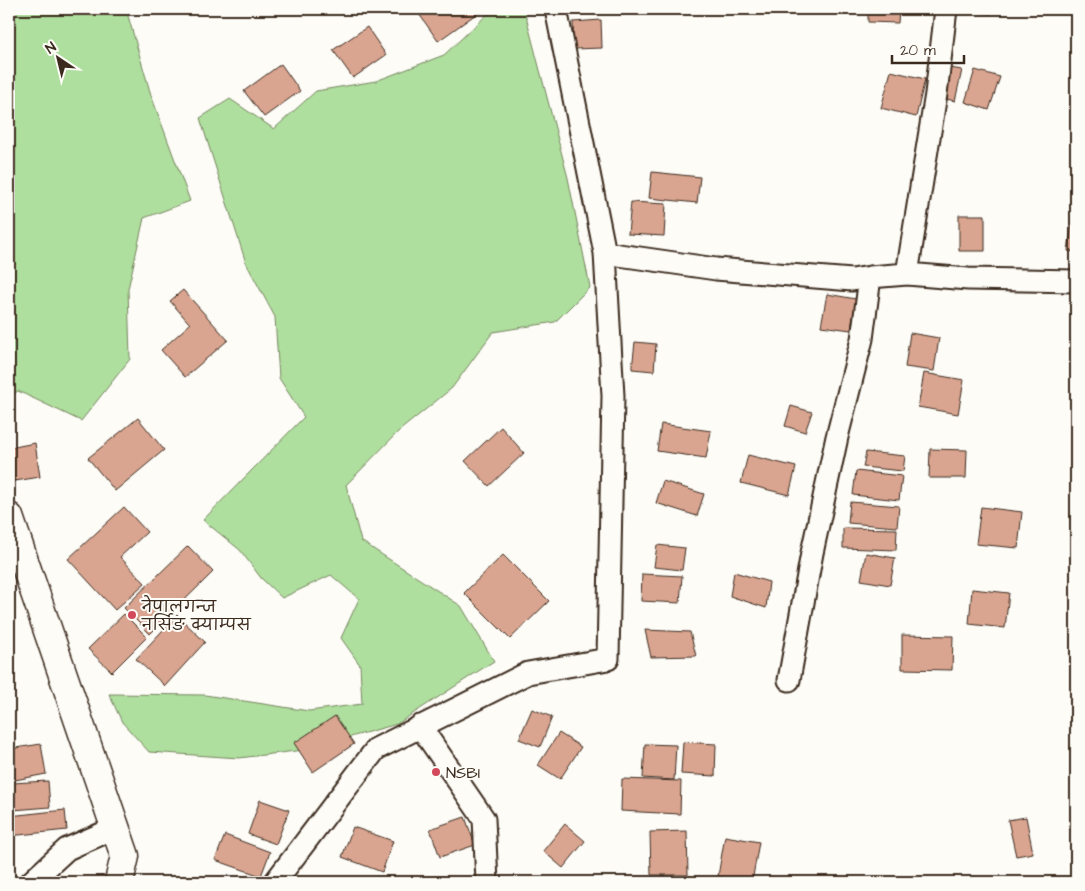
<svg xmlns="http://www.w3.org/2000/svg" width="1085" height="891" font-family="'Architects Daughter','Playpen Sans Deva',sans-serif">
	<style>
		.green { fill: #afdf9e; stroke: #75845e }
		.building { fill: #daa590; stroke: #3b2a1e }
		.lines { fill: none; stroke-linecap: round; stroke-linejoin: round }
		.street-casing { stroke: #3b2a1e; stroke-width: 25 }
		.secondary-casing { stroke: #3b2a1e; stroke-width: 31 }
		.street { stroke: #fdfcf7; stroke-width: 21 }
		.secondary { stroke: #fdfcf7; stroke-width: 28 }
		.poi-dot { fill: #d1495b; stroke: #fdfcf7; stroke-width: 2 }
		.labels { text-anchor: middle; stroke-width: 4; stroke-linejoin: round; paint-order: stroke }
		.poi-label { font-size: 16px; fill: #3b2a1e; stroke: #fdfcf7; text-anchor: start }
	</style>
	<rect width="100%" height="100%" fill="#fdfcf7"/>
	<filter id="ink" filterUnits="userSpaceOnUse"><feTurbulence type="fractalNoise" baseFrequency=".02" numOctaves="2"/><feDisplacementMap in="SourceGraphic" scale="10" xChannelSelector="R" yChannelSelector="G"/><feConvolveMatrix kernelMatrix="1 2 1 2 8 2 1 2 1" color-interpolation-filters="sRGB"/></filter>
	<g filter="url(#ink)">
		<!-- green -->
		<path class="green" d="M9 9H126L151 95 190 201 144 218 128 289 130 359 81 421 18 391 9 396Z
			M493 9H524L568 178 590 287 555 322 493 332 452 388 399 431 346 485 361 541 461 606 494 661 397 724 304 750 239 758 149 752 122 722 109 694 205 695 309 711 362 704 360 665 341 638 359 599 331 575 282 598 261 578 240 550 203 520 304 417 279 378 275 317 246 263 200 118 230 99 274 129 316 91 376 81 444 55Z"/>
		<!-- building -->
		<path class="building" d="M420 9H477L479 12 438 41 417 11Z
			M569 9H587L588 13 569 14Z
			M868 9H899L898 23 868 22Z
			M954 9H992L991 14Z
			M601 20 602 48 574 49 573 22Z
			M367 27 386 55 353 78 333 50Z
			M281 64 300 91 264 117 244 91Z
			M944 67 962 70 955 101 938 97Z
			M975 70 1000 77 989 110 965 102Z
			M891 71 925 79 916 117 881 108Z
			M652 172 700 177 697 203 649 198Z
			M631 202 666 204 664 236 628 234Z
			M959 215H985V251H959Z
			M1073 216 1076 217V252L1068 251Z
			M183 290 228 340 185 377 161 350 190 324 170 301Z
			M827 294 856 299 851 330 821 326Z
			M910 333 939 338 934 371 905 367Z
			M635 342 656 344 654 371 632 369Z
			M924 373 964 380 958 414 918 407Z
			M791 406 812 412 805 432 785 426Z
			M138 418 164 450 115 491 88 458Z
			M661 424 711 431 706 458 657 451Z
			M501 427 524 453 489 486 465 461Z
			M35 443 40 477 9 482V448Z
			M930 449 967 450 966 478H929Z
			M866 452 905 456 903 471 863 467Z
			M748 455 796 467 789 495 741 483Z
			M856 471 902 476 899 500 853 495Z
			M663 481 704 494 697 516 656 503Z
			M850 502 899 506 897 527 848 523Z
			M124 507 147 532 120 557 145 583 115 610 68 559Z
			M981 507 1022 512 1018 548 976 544Z
			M843 528 897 529 896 550 843 548Z
			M657 545 685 548 682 570 654 567Z
			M188 546 213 572 150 634 124 608Z
			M866 553 895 558 890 585 861 580Z
			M503 555 549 601 510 639 464 593Z
			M734 572 769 582 766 608 730 596Z
			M642 574 682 576 680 603 641 601Z
			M972 589 1009 593 1005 628 969 624Z
			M124 614 147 637 112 672 88 649Z
			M177 615 205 642 165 686 136 659Z
			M645 630 690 632 696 656 651 657Z
			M902 635 953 636 952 670 902 669Z
			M532 709 552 717 540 747 519 739Z
			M335 716 354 744 313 772 294 743Z
			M559 733 581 747 560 779 538 765Z
			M683 742 716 744 715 776 681 774Z
			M41 744 46 774 10 781 9 749Z
			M645 744 676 745 674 780 643 778Z
			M622 779 681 781 680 814 621 811Z
			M48 781 50 807 13 810 12 783Z
			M260 800 289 810 276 844 248 834Z
			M65 810 67 830 9 836V816Z
			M465 817 475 845 440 857 430 829Z
			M1026 817 1033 853 1016 856 1008 820Z
			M565 824 585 841 563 868 543 851Z
			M353 827 393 841 382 872 342 857Z
			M687 831 688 875H651L650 832Z
			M225 835 270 852 261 876 215 860Z
			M725 836 759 842 752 882 718 876Z"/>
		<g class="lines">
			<defs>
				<path id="street" d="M605 253 716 269 852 280 870 277 907 274 968 279 1076 281
					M907 274 936 94 946 9
					M789 680 812 553 837 437 862 339 870 277
					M420 726 484 819 487 882
					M31 882 67 849 115 828
					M275 882 376 749 528 673 608 659 613 396 605 253 556 9"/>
				<path id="secondary" d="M9 517 125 856 119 882"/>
			</defs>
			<!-- street casing -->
			<use href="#street" class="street-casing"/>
			<!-- secondary casing -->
			<use href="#secondary" class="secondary-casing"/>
			<!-- street -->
			<use href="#street" class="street"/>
			<!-- secondary -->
			<use href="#secondary" class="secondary"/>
		</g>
	</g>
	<!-- markers -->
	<g class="poi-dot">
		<circle cx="132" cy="615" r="5"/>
		<circle cx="436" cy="772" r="5"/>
	</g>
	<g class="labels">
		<!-- poi labels -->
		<g class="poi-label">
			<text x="142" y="612">नेपालगन्ज<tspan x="142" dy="18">नर्सिङ क्याम्पस</tspan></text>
			<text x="446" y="778">NSBI</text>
		</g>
	</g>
	<!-- margin -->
	<rect width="1085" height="891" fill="none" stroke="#fdfcf7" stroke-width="30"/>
	<rect x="15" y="15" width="1055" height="861" fill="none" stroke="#3b2a1e" stroke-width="2" filter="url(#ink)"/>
	<!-- north arrow -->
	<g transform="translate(58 58) rotate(325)" stroke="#fdfcf7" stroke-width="4" paint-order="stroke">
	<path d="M0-4L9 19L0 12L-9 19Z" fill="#3b2a1e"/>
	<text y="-8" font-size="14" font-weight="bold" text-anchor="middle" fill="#3b2a1e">N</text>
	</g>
	<!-- scale -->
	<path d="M892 55v8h72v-8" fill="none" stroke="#3b2a1e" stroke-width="2.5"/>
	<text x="900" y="55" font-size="15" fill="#3b2a1e" stroke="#fdfcf7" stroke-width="4" paint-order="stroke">20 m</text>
</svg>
